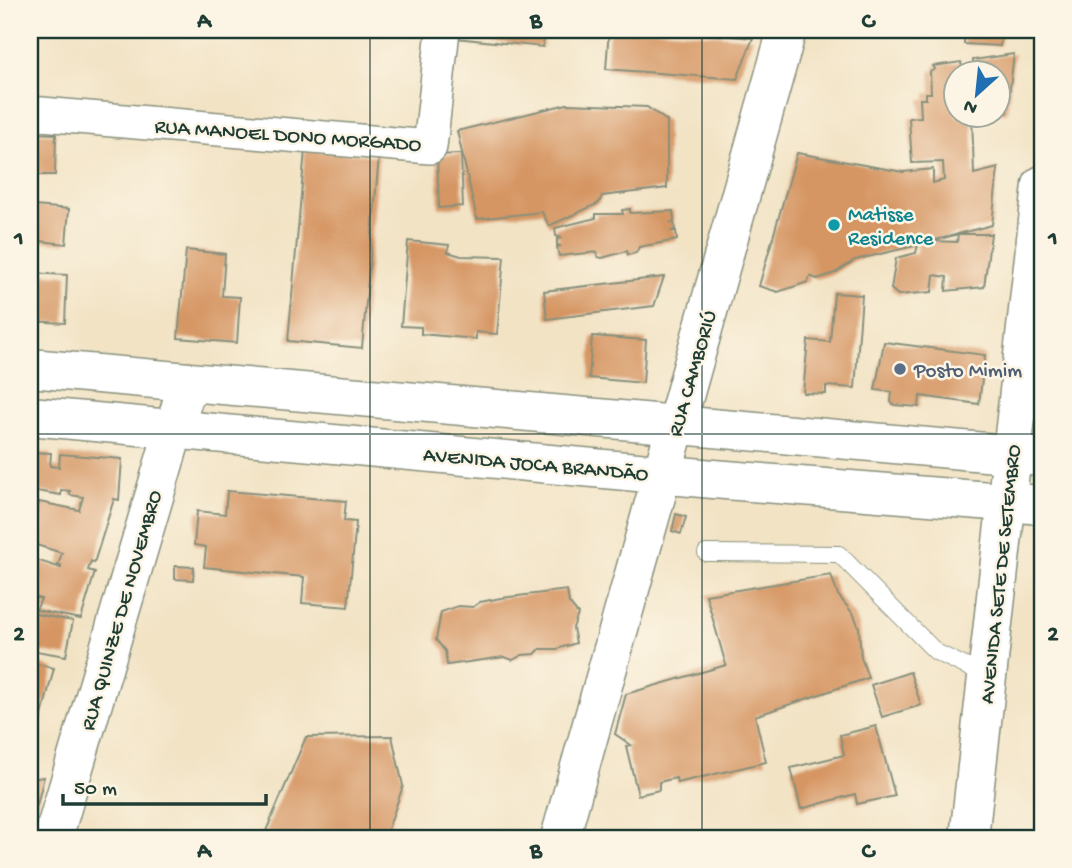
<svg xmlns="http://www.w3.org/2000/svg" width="1072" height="868" font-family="'Gochi Hand',sans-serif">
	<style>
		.building { fill: #d69663; fill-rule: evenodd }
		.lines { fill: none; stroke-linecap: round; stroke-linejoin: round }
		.service-casing { stroke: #88907c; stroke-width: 18 }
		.minor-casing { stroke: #88907c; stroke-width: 36 }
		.tertiary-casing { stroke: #88907c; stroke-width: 41 }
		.secondary-casing { stroke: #88907c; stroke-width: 41 }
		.primary-casing { stroke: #88907c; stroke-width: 41 }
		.service { stroke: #fff; stroke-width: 16 }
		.minor { stroke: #fff; stroke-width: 33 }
		.tertiary { stroke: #fff; stroke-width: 38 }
		.secondary { stroke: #fff; stroke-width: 38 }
		.primary { stroke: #fff; stroke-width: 38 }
		.grid { fill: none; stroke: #1f3d34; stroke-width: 2; stroke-opacity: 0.55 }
		.culture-dot { fill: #0f9aa8; stroke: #fcf5e5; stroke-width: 2.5 }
		.service-dot { fill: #5c6f8a; stroke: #fcf5e5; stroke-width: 2.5 }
		.labels { text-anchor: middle; stroke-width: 5; stroke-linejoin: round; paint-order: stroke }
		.street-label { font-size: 21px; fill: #1f3d34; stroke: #fcf5e5 }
		.culture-label { font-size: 21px; fill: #0d838f; stroke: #fcf5e5; text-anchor: start }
		.service-label { font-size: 21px; fill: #4e5e75; stroke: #fcf5e5; text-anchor: start }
		.neatline { fill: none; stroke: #1f3d34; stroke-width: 2.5 }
		.grid-label { font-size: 23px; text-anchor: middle; font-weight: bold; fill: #1f3d34 }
	</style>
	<rect width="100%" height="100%" fill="#fcf5e5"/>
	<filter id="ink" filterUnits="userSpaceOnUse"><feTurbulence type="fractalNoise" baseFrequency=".0143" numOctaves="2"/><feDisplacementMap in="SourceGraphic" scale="14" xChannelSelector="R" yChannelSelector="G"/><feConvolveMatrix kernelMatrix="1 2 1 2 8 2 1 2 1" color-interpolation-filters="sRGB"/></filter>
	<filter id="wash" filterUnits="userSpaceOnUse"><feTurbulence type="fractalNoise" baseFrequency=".00686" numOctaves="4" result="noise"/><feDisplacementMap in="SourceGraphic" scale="28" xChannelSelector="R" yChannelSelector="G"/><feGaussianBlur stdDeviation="1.57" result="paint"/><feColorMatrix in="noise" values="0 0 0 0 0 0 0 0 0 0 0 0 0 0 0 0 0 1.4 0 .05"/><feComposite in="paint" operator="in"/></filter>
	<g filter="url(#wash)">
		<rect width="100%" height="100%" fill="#f2e3c5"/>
		<g id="blocks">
			<!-- building -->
			<path class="building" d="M457 30H544L543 47 456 38Z
				M609 30H662L753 38 737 79 606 69Z
				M964 30H1003L1000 46 964 44Z
				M1014 54 1007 113H998V74H956V116H972L974 174 998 168 992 225 958 234H991L984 287 946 291 947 277 934 275 932 292 898 295 891 289 896 258 916 253 918 245 855 260 835 273 817 279 810 276 808 282 778 292 759 286 797 153 903 172 933 169V183L944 180 943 162 912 163 909 118 921 117 920 99H926V93H931L930 72 935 69 933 66 961 62 962 67 973 66V60ZM958 234 957 242 932 241 955 235Z
				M567 104 647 107 667 121V188L602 196 599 203 549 226 542 212 477 219 457 131Z
				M30 133 56 134 55 175H30Z
				M305 150 379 156 362 348 288 341Z
				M461 154 463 206 439 208 437 155Z
				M34 206 69 209 66 244 30 240V213H33Z
				M630 209V213L673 211 674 221 670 223 674 222 675 229 672 231H676L677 240 639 247 636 253 628 255 627 251 602 258 598 257 597 252 559 256 557 247 561 246 557 245V239L561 238 556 236 555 228 596 218V214H623L622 210Z
				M408 241 449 245 448 252 461 256 504 257 497 334 476 332V339L421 334V327L401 326Z
				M186 250 225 254 222 296 240 297 237 343 178 338Z
				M30 273 67 275 65 323 30 321Z
				M664 277 654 306 547 319 544 291Z
				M834 293 862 295 855 388 826 386V394L803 393 808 340 830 342Z
				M592 336 646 340 643 383 589 378Z
				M884 342 985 355 979 404 920 396 919 407 894 405 891 402 892 392 875 390Z
				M32 452 51 453 50 466 59 467 60 454 122 459 119 500 114 499 94 563 91 561 88 570 95 572 81 619 36 610 41 599 30 596V558L61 568V565H58L62 553 30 543 39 502 79 510 83 497 70 495V491L61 490V495L30 490Z
				M227 491 346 501 344 521 356 522 348 607 302 603 304 577 204 567 206 547 194 545 197 511 225 514Z
				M676 514 686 517 681 534 672 531Z
				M175 566 194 567 193 580 175 579Z
				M831 575 838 595 854 615 859 628 861 657 868 678 755 716 766 762 677 783 676 778 659 782V790L638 795 626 746 631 745 615 734 626 694 726 665 706 595Z
				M567 590 569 603 578 614 573 628 576 643 557 649H540L535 654 522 655 513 660 504 657 447 665 445 651 436 640 441 612 458 606 473 607 480 602 501 598Z
				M30 613 73 621 66 656 30 650Z
				M30 662 54 668 41 719 30 716Z
				M910 672 921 705 882 717 871 685Z
				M876 726 895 796 857 804 855 794 801 809 791 768 844 755 840 735Z
				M392 736 403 786 385 838H263L306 737Z
				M44 777 37 805H30V779Z"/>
		</g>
	</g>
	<g filter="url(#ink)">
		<use href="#blocks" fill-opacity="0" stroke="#88907c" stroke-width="2"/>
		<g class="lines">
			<defs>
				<path id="service" d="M706 553 839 554 936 652 986 676"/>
				<path id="minor" d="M30 113 430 147 443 30"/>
				<path id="tertiary" d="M53 838 188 382
					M560 838 787 30"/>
				<path id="secondary" d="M30 368 1042 457
					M30 416 713 479 1042 505"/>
				<path id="primary" d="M969 838 1042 185"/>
			</defs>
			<!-- service casing -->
			<use href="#service" class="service-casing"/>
			<!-- minor casing -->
			<use href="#minor" class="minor-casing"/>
			<!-- tertiary casing -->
			<use href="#tertiary" class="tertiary-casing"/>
			<!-- secondary casing -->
			<use href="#secondary" class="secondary-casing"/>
			<!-- primary casing -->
			<use href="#primary" class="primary-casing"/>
			<!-- service -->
			<use href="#service" class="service"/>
			<!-- minor -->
			<use href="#minor" class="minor"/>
			<!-- tertiary -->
			<use href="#tertiary" class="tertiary"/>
			<!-- secondary -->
			<use href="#secondary" class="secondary"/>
			<!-- primary -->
			<use href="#primary" class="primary"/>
		</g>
	</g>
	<!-- grid -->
	<path class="grid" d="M370 30V838M702 30V838M30 434H1042"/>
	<!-- markers -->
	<circle class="culture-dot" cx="834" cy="225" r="7"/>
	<circle class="service-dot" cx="900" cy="369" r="7"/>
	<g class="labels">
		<!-- street labels -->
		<g class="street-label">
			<text transform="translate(288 134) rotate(4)" y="7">RUA MANOEL DONO MORGADO</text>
			<text transform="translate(691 373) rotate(-74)" y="7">RUA CAMBORIÚ</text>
			<text transform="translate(536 463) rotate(5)" y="7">AVENIDA JOCA BRANDÃO</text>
			<text transform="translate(999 574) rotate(-84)" y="7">AVENIDA SETE DE SETEMBRO</text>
			<text transform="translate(120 610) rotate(-74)" y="7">RUA QUINZE DE NOVEMBRO</text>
		</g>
		<!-- culture labels -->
		<g class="culture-label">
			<text x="848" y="220">Matisse<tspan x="848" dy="24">Residence</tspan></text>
		</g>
		<!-- service labels -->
		<g class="service-label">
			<text x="914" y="376">Posto Mimim</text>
		</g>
	</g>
	<!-- margin -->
	<rect width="1072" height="868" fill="none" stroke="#fcf5e5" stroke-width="77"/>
	<!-- north arrow -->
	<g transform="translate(977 94) rotate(207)"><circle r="33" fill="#fcf5e5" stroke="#a4ab9e" stroke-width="2"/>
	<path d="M0-5L12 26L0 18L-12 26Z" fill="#1f6fb2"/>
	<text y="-10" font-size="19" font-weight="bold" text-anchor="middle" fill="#1f3d34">N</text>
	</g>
	<!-- scale -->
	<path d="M63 794v10h203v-10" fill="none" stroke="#1f3d34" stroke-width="3.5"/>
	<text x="74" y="794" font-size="21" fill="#1f3d34" stroke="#fcf5e5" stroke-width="5" paint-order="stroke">50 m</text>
	<rect x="38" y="38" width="996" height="792" class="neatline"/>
	<g class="grid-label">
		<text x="204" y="27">A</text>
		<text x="536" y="27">B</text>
		<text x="868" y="27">C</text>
		<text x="19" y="244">1</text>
		<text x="1053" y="244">1</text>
		<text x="19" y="640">2</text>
		<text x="1053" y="640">2</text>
		<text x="204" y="857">A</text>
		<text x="536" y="857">B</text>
		<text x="868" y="857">C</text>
	</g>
</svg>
